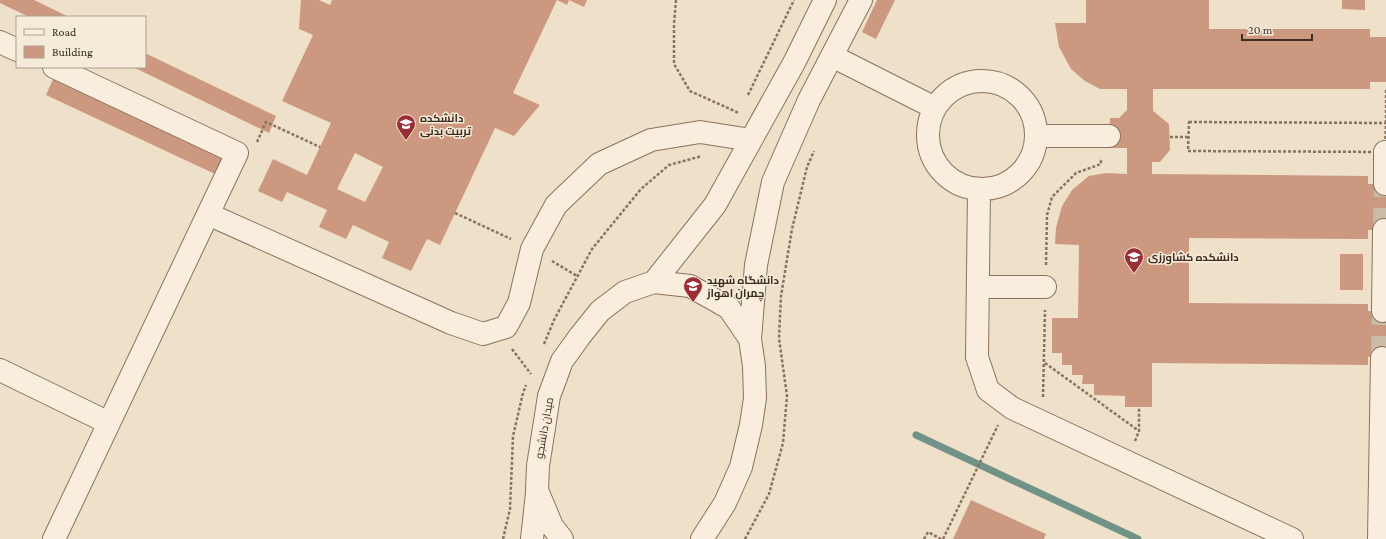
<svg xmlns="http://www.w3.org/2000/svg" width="1386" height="539" font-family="'Crimson Pro',Cairo,serif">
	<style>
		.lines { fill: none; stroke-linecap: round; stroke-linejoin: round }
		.stream { stroke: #709287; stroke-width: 7 }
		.building { fill: #cc9980; fill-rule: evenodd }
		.minor-tunnel { stroke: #cbbca7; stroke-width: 22; stroke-dasharray: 22 11; stroke-linecap: butt }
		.minor-casing { stroke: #8b725e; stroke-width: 24 }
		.path { stroke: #8b725e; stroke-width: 2.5; stroke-dasharray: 3 2; stroke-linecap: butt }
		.minor { stroke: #f9eedd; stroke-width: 22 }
		.labels { text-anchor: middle; stroke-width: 3; stroke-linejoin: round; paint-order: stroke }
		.poi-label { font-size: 11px; font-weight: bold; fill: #3c2c21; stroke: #f6ebd9; text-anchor: start }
		.street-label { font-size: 11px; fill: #3c2c21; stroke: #f6ebd9 }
	</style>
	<rect width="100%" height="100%" fill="#efe0c9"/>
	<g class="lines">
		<!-- stream -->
		<path class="stream" d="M916 435 1138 539"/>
	</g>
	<!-- building -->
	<path class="building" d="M0 0H34L69 17H29L0 3Z
		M301 0H319L330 5 332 0H569L567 5 557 0 513 93 540 105 514 136 495 128 440 245 427 239 411 271 382 258 389 242 353 225 346 239 319 227 327 210 287 192 282 202 258 191 273 159 307 175 331 123 282 101 313 35 299 29ZM355 153 383 167 365 202 337 189Z
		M569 0H587L584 7Z
		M877 0H895L876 39 862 32Z
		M1086 0H1209V29H1370V37H1386V82H1370V89H1153V111L1169 124 1170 150 1160 162H1152V174L1368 176V184H1386V230H1368V239L1189 238V303L1368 304V311L1386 312V358L1368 357V365L1152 363V407H1125V396L1094 395V384H1082L1083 375H1072V365H1062V353H1052V318H1078L1079 245 1055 244 1056 228 1062 206 1072 190 1089 176 1106 173 1127 174V148H1109L1110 118H1119L1127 110V89H1100L1085 81 1071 69 1059 47 1055 23H1086Z
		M1342 0H1365V10L1342 9Z
		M145 53 276 116 269 133 133 67H145Z
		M54 77 224 157 215 174 46 95Z
		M1340 254H1363V290H1340Z
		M971 500 1046 534 1044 539H953Z"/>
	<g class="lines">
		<!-- minor-tunnel -->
		<path class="minor-tunnel" d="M1384 230 1385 184
			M1382 358 1383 311"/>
		<defs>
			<path id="minor" d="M0 42 17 50
				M832 56 935 108
				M54 67 237 153 54 539
				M928 135a54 54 0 1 1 108 0a54 54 0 1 1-108 0Z
				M1036 136H1109
				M1385 184V152
				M979 190 977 357 988 390 1012 408 1292 539
				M208 214 451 323 483 334 506 327 519 303 532 249 556 205 599 164 651 140 700 132 751 140
				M654 282 715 205 795 61 825 0
				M978 287H1045
				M1383 311 1384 230
				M750 339 756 265 773 182 809 100 861 0
				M0 370 109 423
				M532 539 537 493
				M562 539 552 526 537 490 538 466 549 396 562 361 580 336 600 311 625 292 654 282 690 286 729 308 750 339 754 366 755 398 751 425 741 467 725 503 702 539
				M1379 539 1382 358"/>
		</defs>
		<!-- minor casing -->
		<use href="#minor" class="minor-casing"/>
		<!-- path -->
		<path class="path" d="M676 0 674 24V64L690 91 739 113
			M748 95 794 0
			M1189 122 1386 123 1385 152 1188 151Z
			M1386 123V90
			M1170 137H1188
			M257 142 266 122 320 147
			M455 213 511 239
			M552 261 577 276
			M1046 265 1047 215 1052 197 1076 173 1101 164V158
			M544 344 554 320 592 249 641 189 669 165 702 156
			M512 349 531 374
			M1045 363 1139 431
			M1043 397 1045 310
			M1135 441 1139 431V407
			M503 539 510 509 513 436 523 393 526 385
			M745 539 769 494 783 443 787 396 779 338 781 296 792 229 807 167 814 151
			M924 539 928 532 941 539
			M943 539 998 425"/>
		<!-- minor -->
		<use href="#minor" class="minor"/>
	</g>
	<!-- icons -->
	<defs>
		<symbol id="university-pin" viewBox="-11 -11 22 30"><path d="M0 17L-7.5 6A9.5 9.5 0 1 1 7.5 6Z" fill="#9a2e37" stroke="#f6ebd9"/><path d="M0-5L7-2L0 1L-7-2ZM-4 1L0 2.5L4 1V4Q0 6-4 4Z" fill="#fff"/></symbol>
	</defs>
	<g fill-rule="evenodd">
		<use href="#university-pin" x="395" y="113" width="22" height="30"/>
		<use href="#university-pin" x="1123" y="246" width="22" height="30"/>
		<use href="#university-pin" x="682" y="275" width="22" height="30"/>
	</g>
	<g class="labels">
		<!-- poi labels -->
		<g class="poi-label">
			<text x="420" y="122">دانشکده<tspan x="420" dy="13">تربیت بدنی</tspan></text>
			<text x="1148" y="261">دانشکده کشاورزی</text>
			<text x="707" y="284">دانشگاه شهید<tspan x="707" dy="13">چمران اهواز</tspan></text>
		</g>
		<!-- street labels -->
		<g class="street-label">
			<text transform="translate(544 428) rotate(-80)" y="4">میدان دانشجو</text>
		</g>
	</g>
	<!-- legend -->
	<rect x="16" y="16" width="130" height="52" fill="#f6ebd9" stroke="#ac9f8f"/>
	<rect x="24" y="29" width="20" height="6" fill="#f9eedd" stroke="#ac9f8f"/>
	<text x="52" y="36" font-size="12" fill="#3c2c21">Road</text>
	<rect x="24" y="46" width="20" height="12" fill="#cc9980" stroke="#ac9f8f"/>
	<text x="52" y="56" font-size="12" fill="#3c2c21">Building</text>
	<!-- scale -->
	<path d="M1242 34v6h70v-6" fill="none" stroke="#3c2c21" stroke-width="2"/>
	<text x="1248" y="34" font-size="12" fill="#3c2c21" stroke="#f6ebd9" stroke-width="3" paint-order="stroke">20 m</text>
</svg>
